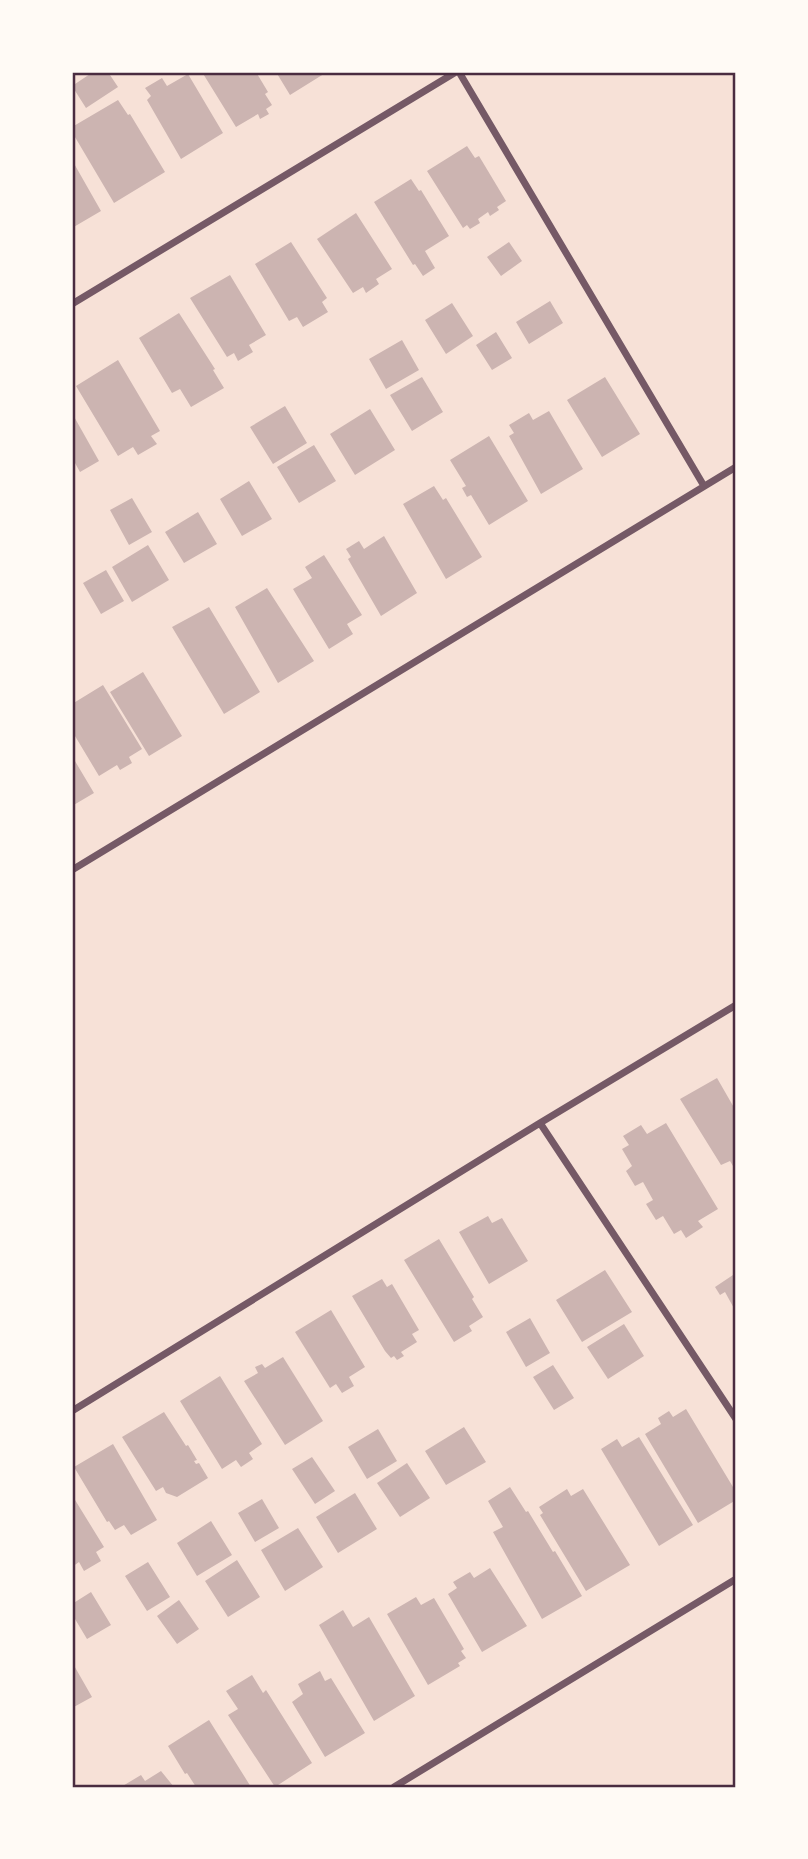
<svg xmlns="http://www.w3.org/2000/svg" width="808" height="1859" font-family="Raleway,sans-serif">
	<style>
		.building { fill: #ccb4b1 }
		.lines { fill: none; stroke-linecap: round; stroke-linejoin: round }
		.minor { stroke: #755966; stroke-width: 7 }
		.neatline { fill: none; stroke: #4a2c40; stroke-width: 2.5 }
	</style>
	<rect width="100%" height="100%" fill="#f7e1d7"/>
	<!-- building -->
	<path class="building" d="M93 72H108L118 87 86 108 72 86Z
		M202 72H256L268 92 265 94 272 105 266 109 269 114 260 119 258 114 236 127Z
		M276 72H327L290 95Z
		M188 74 223 133 181 159 147 100 151 96 145 88 162 78 167 86Z
		M118 100 128 115 130 114 165 172 114 203 72 132V127Z
		M467 146 475 158 479 156 506 201 497 207 499 210 490 216 488 212 478 219 480 223 470 229 467 225 463 228 427 171Z
		M72 160 101 211 72 228Z
		M411 179 419 191 421 190 449 236 425 251 435 268 423 276 415 264 413 265 374 202Z
		M356 213 392 269 376 279 379 284 366 293 363 287 353 293 317 239Z
		M291 242 327 298 322 302 328 312 303 327 297 317 289 321 255 264Z
		M509 242 522 261 501 276 487 257Z
		M230 275 266 335 249 345 253 352 238 361 234 353 227 357 190 298Z
		M550 301 563 323 529 344 516 322Z
		M452 303 473 336 446 354 425 320Z
		M179 313 215 369 213 370 224 388 191 407 180 389 172 393 139 338Z
		M496 332 512 358 492 370 476 345Z
		M402 340 419 370 386 389 369 359Z
		M118 360 160 431 151 436 157 444 138 455 133 447 118 456 76 386Z
		M422 377 443 412 412 431 390 395Z
		M605 377 640 434 602 457 567 400Z
		M285 406 307 443 273 464 250 427Z
		M370 409 395 450 355 475 330 434Z
		M549 411 583 469 541 494 509 436 514 433 509 425 529 413 533 420Z
		M72 413 99 461 80 472 75 463 72 465Z
		M489 436 528 501 489 525 471 495 467 497 462 488 466 486 450 460Z
		M314 445 336 481 299 503 277 467Z
		M249 481 272 519 242 536 220 499Z
		M434 486 443 500 446 498 482 557 446 579 403 504Z
		M132 498 152 532 129 545 110 510Z
		M198 512 217 544 184 563 165 532Z
		M384 536 417 593 381 616 348 559 351 557 346 549 359 541 364 549Z
		M148 545 169 580 132 602 112 567Z
		M324 555 362 615 347 624 353 634 329 649 293 589 312 578 305 567Z
		M106 570 124 601 101 614 83 583Z
		M267 588 314 661 278 683 235 607Z
		M209 607 260 692 224 714 172 627Z
		M143 672 182 736 149 756 110 692Z
		M103 685 142 749 129 757 132 763 120 770 117 765 99 776 72 731V704Z
		M72 756 94 793 72 806Z
		M717 1078 736 1111V1171L730 1161 721 1165 680 1099Z
		M666 1123 718 1209 698 1221 703 1227 686 1238 681 1230 674 1234 663 1216 656 1220 646 1204 653 1200 643 1182 635 1186 626 1171 632 1166 622 1149 629 1145 623 1136 641 1125 647 1134Z
		M488 1216 492 1223 502 1218 528 1261 489 1284 459 1232Z
		M439 1239 474 1297 472 1299 483 1317 469 1326 472 1331 454 1342 404 1260Z
		M605 1270 632 1312 582 1342 556 1300Z
		M736 1273V1312L725 1292 720 1295 715 1287Z
		M382 1279 387 1287 392 1284 419 1330 412 1334 417 1342 401 1352 404 1356 397 1360 394 1356 391 1358 385 1351 352 1296Z
		M331 1310 365 1367 349 1377 354 1386 342 1393 336 1384 330 1388 295 1332Z
		M530 1318 550 1353 526 1367 506 1332Z
		M624 1324 644 1356 608 1379 587 1347Z
		M283 1357 323 1421 285 1445 244 1381 258 1373 255 1367 262 1364 265 1368Z
		M553 1365 574 1398 554 1410 533 1377Z
		M220 1376 262 1444 249 1453 253 1459 241 1467 236 1460 222 1469 180 1401Z
		M686 1409 736 1492V1500L698 1523 645 1434 661 1424 658 1418 669 1411 673 1417Z
		M164 1412 186 1446 188 1445 197 1460 194 1461 196 1464 199 1463 208 1478 177 1497 166 1493 163 1487 156 1491 122 1437Z
		M464 1427 486 1462 446 1485 425 1451Z
		M378 1429 397 1461 367 1479 348 1447Z
		M639 1437 693 1525 659 1546 601 1449 617 1439 622 1447Z
		M113 1444 157 1520 131 1535 124 1525 115 1530 109 1521 107 1522 74 1467Z
		M312 1457 335 1491 315 1504 292 1469Z
		M407 1463 430 1498 400 1517 377 1483Z
		M510 1487 526 1512 528 1511 553 1552 555 1551 582 1596 542 1619 493 1532 503 1527 488 1501Z
		M567 1489 571 1496 583 1489 630 1565 586 1591 540 1515 543 1513 539 1507Z
		M355 1493 377 1529 338 1553 316 1517Z
		M72 1495 104 1547 96 1552 101 1561 84 1571 79 1562 72 1567Z
		M262 1499 279 1528 255 1542 238 1513Z
		M211 1521 232 1555 197 1576 177 1543Z
		M298 1528 323 1567 285 1591 261 1550Z
		M237 1560 260 1597 228 1617 205 1581Z
		M148 1562 170 1597 147 1611 125 1576Z
		M490 1568 527 1626 482 1652 448 1594 457 1588 453 1582 470 1572 474 1578Z
		M91 1592 111 1625 87 1639 72 1614V1604Z
		M416 1597 421 1605 434 1598 464 1649 461 1651 466 1658 458 1663 460 1666 428 1685 387 1614Z
		M179 1600 199 1629 177 1644 157 1616Z
		M343 1610 353 1627 369 1617 415 1696 374 1721 319 1625Z
		M72 1662 92 1697 72 1708Z
		M320 1671 325 1681 331 1678 365 1733 325 1757 292 1702 303 1694 298 1684Z
		M252 1675 263 1693 266 1690 312 1763 275 1787 228 1715 238 1709 226 1691Z
		M209 1720 251 1787H196L187 1773 185 1774 168 1746Z
		M161 1771 174 1787H121L141 1775 145 1781Z"/>
	<g class="lines">
		<!-- minor -->
		<path class="minor" d="M459 72 704 486
			M72 304 456 72
			M72 870 736 467
			M540 1123 736 1419
			M72 1411 540 1123 736 1005
			M394 1787 736 1579"/>
	</g>
	<!-- border -->
	<rect width="808" height="1859" fill="none" stroke="#fffaf5" stroke-width="147"/>
	<rect x="74" y="74" width="660" height="1712" class="neatline"/>
</svg>
